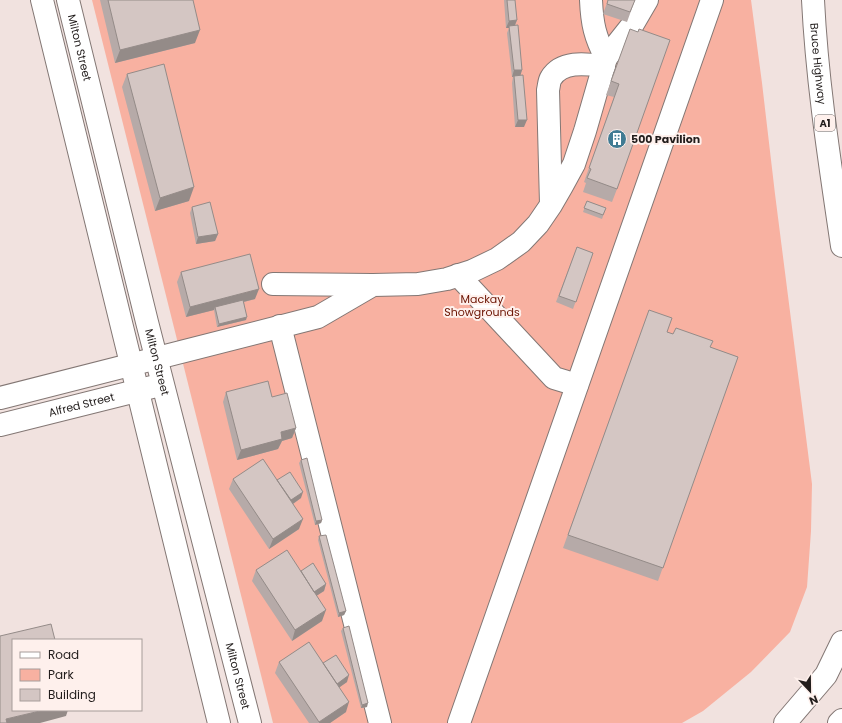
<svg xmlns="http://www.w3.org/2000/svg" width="842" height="723" font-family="Poppins,sans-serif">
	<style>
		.green { fill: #f8b1a1 }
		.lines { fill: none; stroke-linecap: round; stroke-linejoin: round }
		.minor-casing { stroke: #837774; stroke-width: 24 }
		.major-casing { stroke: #837774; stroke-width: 24 }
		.highway-casing { stroke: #837774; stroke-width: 24 }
		.minor { stroke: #fff; stroke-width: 22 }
		.major { stroke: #fff; stroke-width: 22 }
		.highway { stroke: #fff; stroke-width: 22 }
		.wall { fill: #b6aaa8 }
		.shaded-wall { fill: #948b88 }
		.building { fill: #d4c6c3; stroke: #948b88 }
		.labels { text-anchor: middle; stroke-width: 4; stroke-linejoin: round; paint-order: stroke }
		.shield { fill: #fef0ec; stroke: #645c5a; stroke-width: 1 }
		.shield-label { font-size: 10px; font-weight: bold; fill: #221d1c }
		.street-label { font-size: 11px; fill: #221d1c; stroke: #fef0ec }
		.poi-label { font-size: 11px; font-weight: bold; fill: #221d1c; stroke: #fef0ec; text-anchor: start }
		.park-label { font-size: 11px; fill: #6b1302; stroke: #fef0ec }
	</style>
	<rect width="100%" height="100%" fill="#f1e2df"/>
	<!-- green -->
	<path class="green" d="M92 0H751L762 83 775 194 812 484 811 531 807 587 790 632 751 672 703 711 682 723H273Z"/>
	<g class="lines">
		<defs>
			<g id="minor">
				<path d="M42 0 219 723"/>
				<path id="s1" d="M68 0 147 322 250 723"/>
				<path d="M606 58 633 24 647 0"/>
				<path d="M551 204 548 90C549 86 549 81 551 78 562 60 587 64 604 66"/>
				<path d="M458 275 554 378 577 385"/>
				<path d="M273 284 372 285"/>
				<path d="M280 326 380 723"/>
				<path d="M0 398 318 317 373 285 418 284 447 279 472 271 497 259 521 242 538 224 551 205 562 186 574 164 585 131 606 58C595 37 592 24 591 0"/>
				<path id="s2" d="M0 425 152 387"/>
				<path d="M459 723 712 0"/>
			</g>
			<path id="major" d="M785 723 826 675 842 642
				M839 723 842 720"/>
			<g id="highway">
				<path id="s3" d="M813 0C817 82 830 164 842 246"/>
			</g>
		</defs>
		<!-- minor casing -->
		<use href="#minor" class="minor-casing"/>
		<!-- major casing -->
		<use href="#major" class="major-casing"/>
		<!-- highway casing -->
		<use href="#highway" class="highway-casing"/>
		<!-- minor -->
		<use href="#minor" class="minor"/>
		<!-- major -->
		<use href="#major" class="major"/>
		<!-- highway -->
		<use href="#highway" class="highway"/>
	</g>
	<!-- wall -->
	<path class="wall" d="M100 0H193L195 43 115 63Z
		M504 0H515L517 20 515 26 522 70 520 75 524 127H515L512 83 513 77H512L507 33 509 28H506Z
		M608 0H635L627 22 603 14Z
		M630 29 617 189 612 202 583 192 586 183 584 182 614 97 606 95Z
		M127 74 189 201 155 211 122 87Z
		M587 201 606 208 602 219 583 212Z
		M192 207 218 234 215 241 196 244 190 213Z
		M577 247 593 253 573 309 556 302Z
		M181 272 255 299 244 302 246 320 217 327 214 310 186 317 177 282Z
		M649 310 667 332 738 357 658 581 563 548Z
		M226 392 272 397 296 428 292 438 282 441 278 449 237 460 223 402Z
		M301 460 322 520 321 523 315 525 299 463Z
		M233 479 277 480 301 498 293 504 299 529 269 549 229 489Z
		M319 536 346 611 344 615 338 617 318 540Z
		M256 570 301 571 326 584 324 591 316 596 322 621 292 641 252 581Z
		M343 628 367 707 361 708 341 631Z
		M279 662 323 663 347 682 339 687 346 712 330 723H309L275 673Z"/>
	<!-- shaded-wall -->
	<path class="shaded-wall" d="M517 20 514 27 509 26V28H506L509 21Z
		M200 30 195 43 115 63 120 50Z
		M514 70H522L520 77 514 76 513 77H512Z
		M518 120H527L524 127H515Z
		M194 187 189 201 155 211 160 198Z
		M218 234 215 241 196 244 198 237Z
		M259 289 255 299 215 309V307L214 310 186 317 190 307Z
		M247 317 246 320 217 327 219 324Z
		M296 428 292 438 282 441 278 449 237 460 241 450 281 432Z
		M303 492 301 498 287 508 289 501Z
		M303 519 299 529 269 549 273 539Z
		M322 520 321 523 315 525 316 521Z
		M326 584 324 591 310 600 312 593Z
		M326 610 322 621 292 641 295 630Z
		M346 611 344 615 338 617 339 613Z
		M349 675 347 682 333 692 335 685Z
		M349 702 346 712 330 723H319V722Z
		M368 703 367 707 361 708 362 705Z
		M44 710H68L66 716 40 723H5L6 719Z"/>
	<!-- building -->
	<path class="building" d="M108 0H193L200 30 120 50Z
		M507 0H515L517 20 509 21Z
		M608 0H635L630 12 607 4Z
		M518 25 522 70H514L509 26Z
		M630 29 638 32 639 29 670 40 617 189 587 178 591 169 589 168 619 84 611 81Z
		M164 64 194 187 160 198 127 74Z
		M523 75 527 120H518L514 76Z
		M587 201 606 208 603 215 584 208Z
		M210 202 218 234 198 237 192 207Z
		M577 247 593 253 576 302 559 296Z
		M250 254 259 289 190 307 181 272Z
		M243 300 247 317 219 324 215 307Z
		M649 310 672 318 667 332 673 334 676 328 713 341 710 347 738 357 663 568 568 535Z
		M268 381 272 397 287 393 296 428 281 432 282 439 241 450 226 392Z
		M307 458 322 520 316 521 301 460Z
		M263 459 303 519 273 539 233 479Z
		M290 472 303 492 291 500 277 480Z
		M326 535 346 611 339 613 319 536Z
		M287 550 326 610 295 630 256 570Z
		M313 563 326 584 314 592 301 571Z
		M51 624 55 640H13V710H44L6 719 7 723H0V636Z
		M349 626 368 703 362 705 343 628Z
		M309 642 349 702 319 722 279 662Z
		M336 655 349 675 337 684 323 663Z"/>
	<!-- icons -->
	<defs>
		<symbol id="building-disc" viewBox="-11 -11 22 22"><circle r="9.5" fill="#407b93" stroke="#fef0ec"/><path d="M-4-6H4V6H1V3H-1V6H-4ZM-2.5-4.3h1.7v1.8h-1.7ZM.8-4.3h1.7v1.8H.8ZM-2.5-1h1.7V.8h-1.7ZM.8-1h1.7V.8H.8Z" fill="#fff"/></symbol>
	</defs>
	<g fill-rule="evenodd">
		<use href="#building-disc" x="606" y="128" width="22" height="22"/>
	</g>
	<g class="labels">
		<!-- shield labels -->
		<rect class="shield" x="815" y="115" width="20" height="16" rx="3"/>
		<g class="shield-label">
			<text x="825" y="127">A1</text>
		</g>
		<!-- street labels -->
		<g class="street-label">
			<text dy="4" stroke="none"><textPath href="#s1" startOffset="49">Milton Street</textPath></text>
			<text dy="4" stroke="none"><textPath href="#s3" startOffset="64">Bruce Highway</textPath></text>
			<text dy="4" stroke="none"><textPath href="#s1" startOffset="373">Milton Street</textPath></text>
			<text dy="4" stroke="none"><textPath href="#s2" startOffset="84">Alfred Street</textPath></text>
			<text dy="4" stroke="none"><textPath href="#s1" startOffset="697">Milton Street</textPath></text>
		</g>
		<!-- poi labels -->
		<g class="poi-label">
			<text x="631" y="143">500 Pavilion</text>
		</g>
		<!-- park labels -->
		<g class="park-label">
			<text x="482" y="303">Mackay<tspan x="482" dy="13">Showgrounds</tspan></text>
		</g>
	</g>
	<!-- legend -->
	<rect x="12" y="639" width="130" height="72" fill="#fef0ec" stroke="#a69c99"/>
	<rect x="20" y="652" width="20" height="6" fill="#ffffff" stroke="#a69c99"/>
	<text x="48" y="659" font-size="12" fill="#221d1c">Road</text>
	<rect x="20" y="669" width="20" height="12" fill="#f8b1a1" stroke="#a69c99"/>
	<text x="48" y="679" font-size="12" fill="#221d1c">Park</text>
	<rect x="20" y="689" width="20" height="12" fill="#d4c6c3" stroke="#a69c99"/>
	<text x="48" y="699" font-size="12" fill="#221d1c">Building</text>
	<!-- north arrow -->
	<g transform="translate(810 691) rotate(158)" stroke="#fef0ec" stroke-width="3" paint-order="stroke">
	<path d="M0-3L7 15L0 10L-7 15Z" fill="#221d1c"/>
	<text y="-6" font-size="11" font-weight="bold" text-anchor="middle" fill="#221d1c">N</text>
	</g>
</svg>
